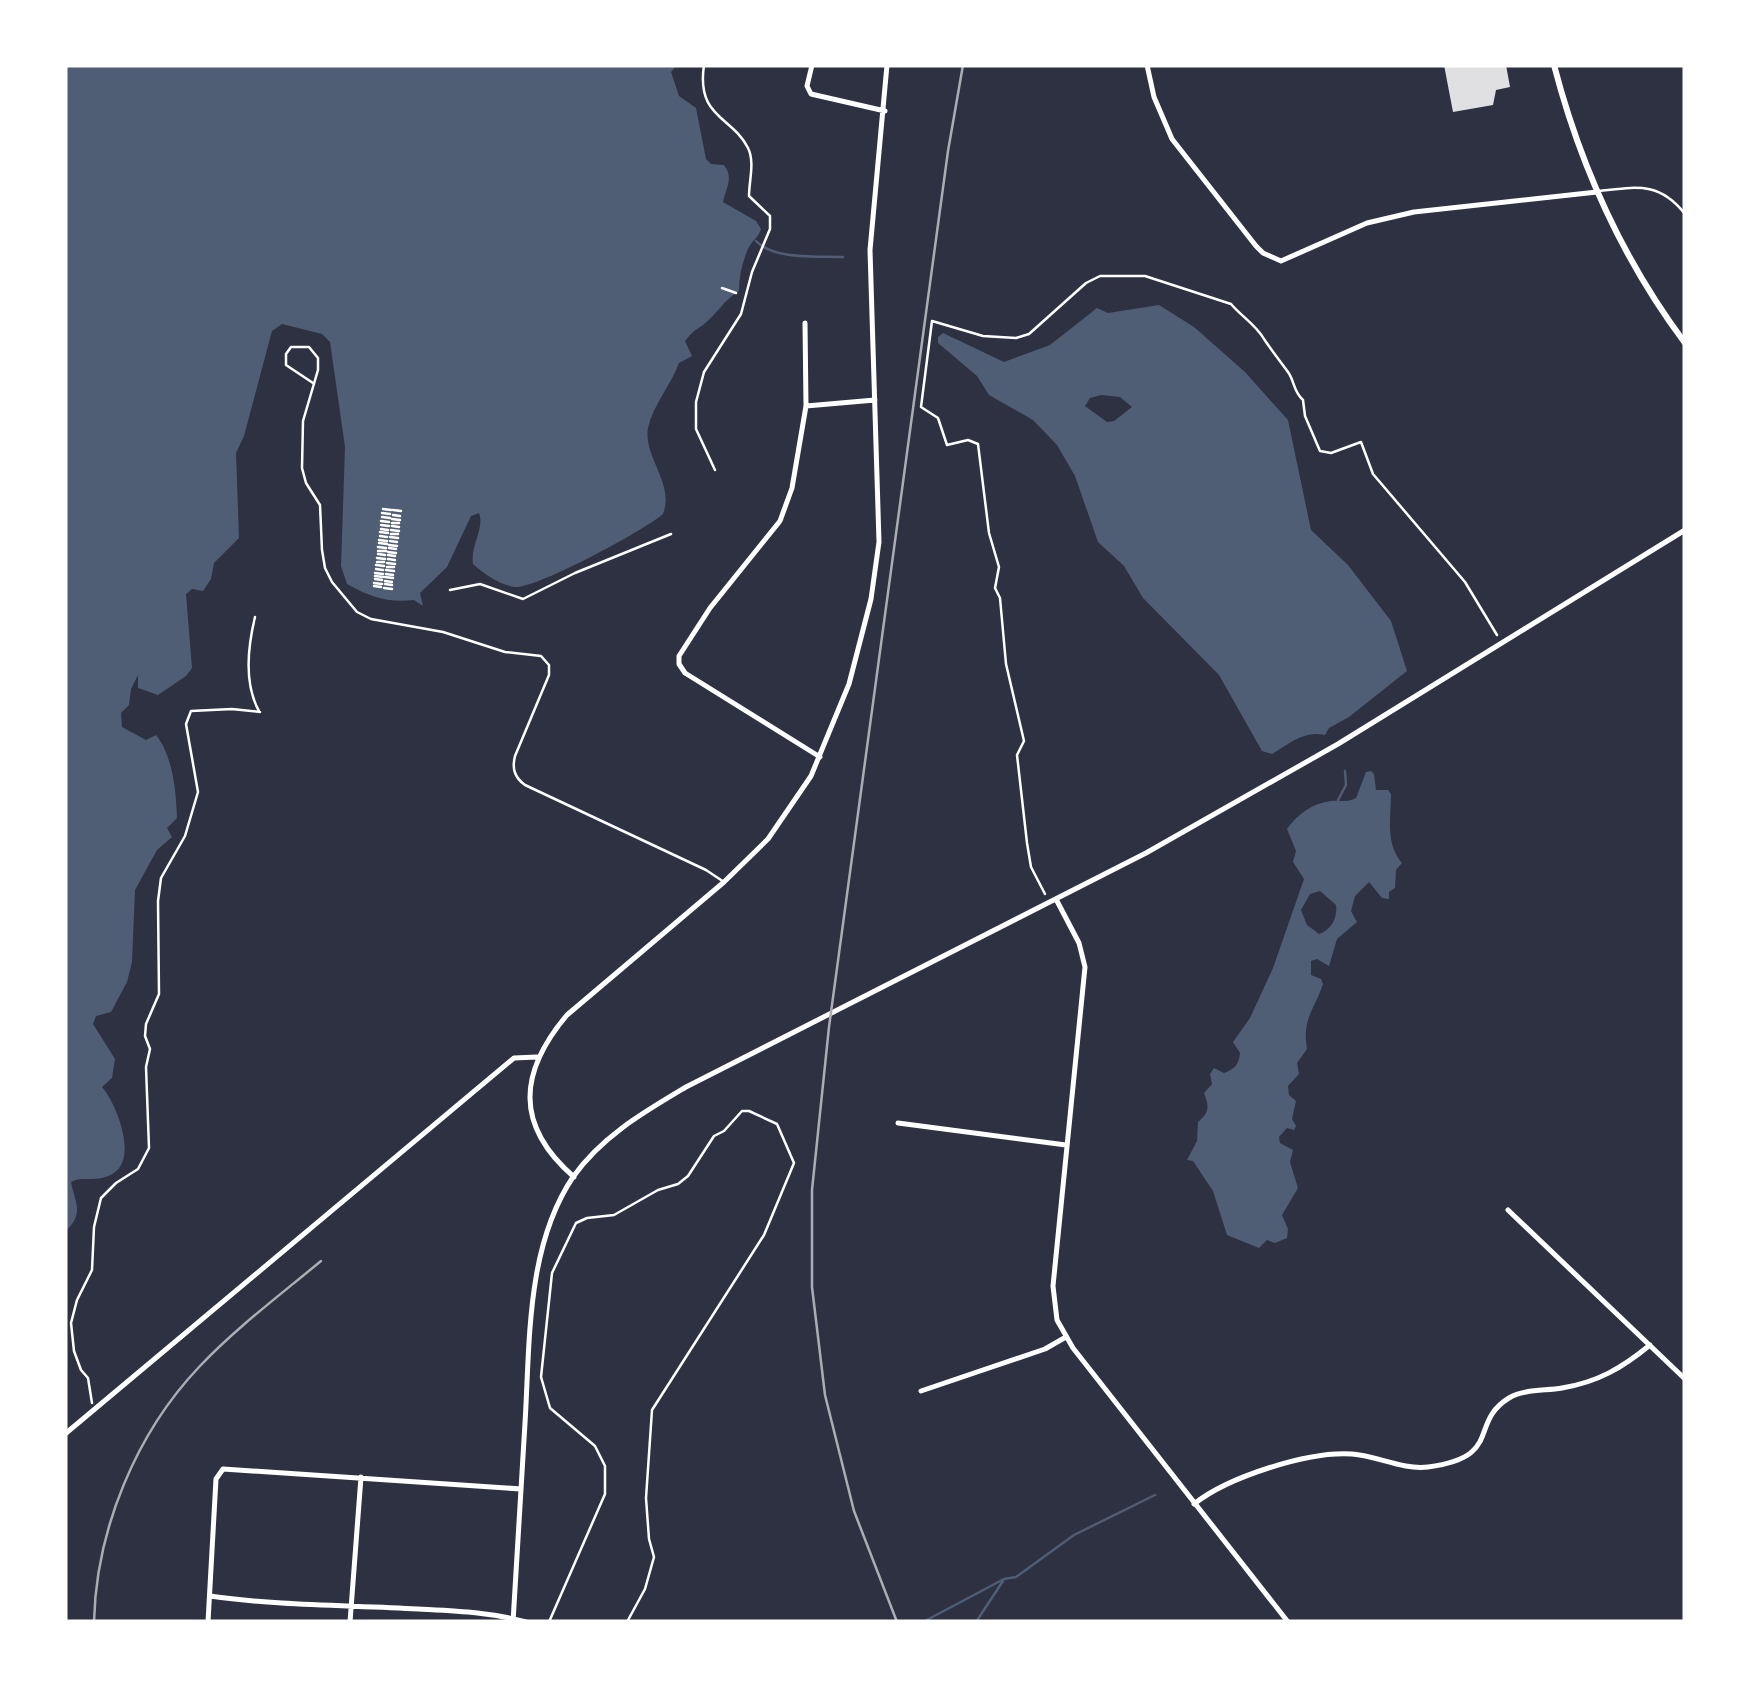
<svg xmlns="http://www.w3.org/2000/svg" width="1750" height="1687" font-family="'PT Sans Narrow',sans-serif">
	<style>
		.water { fill: #4f5d75; fill-rule: evenodd }
		.lines { fill: none; stroke-linecap: round; stroke-linejoin: round }
		.stream { stroke: #4f5d75; stroke-width: 2.5 }
		.building { fill: #e0e0e3 }
		.path { stroke: #fff; stroke-width: 2.5 }
		.service { stroke: #fff; stroke-width: 2.5 }
		.minor { stroke: #fff; stroke-width: 5 }
		.secondary { stroke: #fff; stroke-width: 6 }
		.rail { stroke: #abadb3; stroke-width: 2.5 }
	</style>
	<rect width="100%" height="100%" fill="#2d3142"/>
	<!-- water -->
	<path class="water" d="M65 65H677L671 72 679 96 696 108 706 159 711 164 724 165C734 178 726 188 723 202L756 221 761 229C758 239 752 240 748 249 742 263 739 277 739 291 724 300 716 315 703 325 694 331 693 331 685 341L692 356 679 363C671 385 653 405 648 428 643 457 675 484 663 514 645 530 536 589 515 587 500 585 484 574 473 564 470 546 485 528 479 513L471 516 447 567 420 593 423 606 414 600C388 603 370 597 347 584L341 566 345 447 330 342 322 334 282 324 272 331 244 436 236 453 239 538 214 563 211 579 203 591 192 589 186 594 192 668 186 676 158 695 138 688V675L131 689 129 705 121 713 122 727 146 740 156 735C173 756 176 791 177 818L167 828 172 837 157 850 135 890 132 962 127 982 111 1012 96 1016 93 1024 115 1059 112 1078 102 1087C116 1103 138 1157 114 1173 97 1184 82 1175 71 1182 75 1203 85 1213 65 1232Z
		M1159 305 1194 327 1245 372 1288 420 1311 530 1348 565 1391 621 1407 671 1349 717 1329 728 1325 735C1304 730 1289 744 1272 754L1262 751 1219 675 1143 598 1124 566 1098 542 1075 476 1057 445 1033 420 989 395 977 376 938 343V337L943 333 1004 362 1050 345 1097 308 1108 313ZM1101 395 1120 397 1132 407 1114 421 1107 422 1085 406 1090 398Z
		M1371 771 1374 774 1376 790H1388L1391 794C1391 818 1385 843 1402 863L1396 870 1395 888 1389 892V899L1382 898 1369 882 1355 896 1351 911 1357 922 1337 939 1329 966 1317 959 1311 961V975L1321 979 1323 984C1314 1011 1302 1018 1307 1049L1297 1063 1299 1074 1288 1086 1289 1095 1296 1101 1292 1119 1296 1126 1294 1130 1287 1128 1279 1137 1280 1143 1293 1150 1290 1162 1298 1188 1282 1215 1288 1229 1287 1238 1275 1243 1267 1240 1259 1248 1227 1235 1213 1191 1193 1161 1187 1160 1197 1141 1198 1122C1210 1112 1209 1106 1204 1093L1212 1084 1210 1074 1214 1068 1224 1073C1235 1069 1239 1064 1240 1053L1233 1042 1250 1018 1273 968 1304 879 1293 862 1296 851 1287 829C1297 815 1312 803 1331 801 1342 800 1346 803 1356 798L1366 772ZM1320 891 1336 905C1338 917 1331 930 1319 934L1307 925 1301 910 1310 894Z"/>
	<g class="lines">
		<!-- stream -->
		<path class="stream" d="M756 241C774 260 818 256 843 257
			M1338 800 1346 785 1345 771
			M923 1622 1004 1579 1016 1577 1074 1535 1155 1495
			M976 1622 1003 1581"/>
	</g>
	<!-- building -->
	<path class="building" d="M1444 65H1506L1510 87 1496 90 1493 105 1453 112Z"/>
	<g class="lines">
		<!-- path -->
		<path class="path" d="M704 65C696 118 732 116 748 148 755 162 749 181 749 196L770 216V229L752 272 741 314 704 372 696 402V429L715 470
			M722 288 736 293
			M383 509 391 510
			M393 510 401 511
			M382 513 390 514
			M393 515 400 516
			M382 517 390 518
			M392 519 400 520
			M381 521 389 522
			M392 523H399
			M381 525 389 526
			M392 526 399 527
			M381 529 388 530
			M391 530 399 531
			M380 532 388 533
			M391 534H398
			M380 536 387 537
			M390 537 398 538
			M379 540 387 541
			M390 541 397 542
			M379 543 387 544
			M389 545 397 546
			M378 547 386 548
			M389 548 396 549
			M378 551H386
			M388 552 396 553
			M378 554 385 555
			M388 555 395 556
			M377 558 385 559
			M388 559 395 560
			M377 562H384
			M387 563 395 564
			M376 565 384 566
			M387 567H394
			M376 569 383 570
			M386 570 394 571
			M375 573 383 574
			M386 574 393 575
			M375 576 383 577
			M385 577 393 578
			M375 579 382 580
			M385 581 392 582
			M374 583 382 584
			M385 584 392 585
			M374 586 381 587
			M384 588 392 589
			M450 590 480 584 523 599 575 573 671 534
			M255 617C248 646 244 684 259 711
			M1045 894 1031 867 1027 843 1017 755 1024 741 1006 664 1000 598 995 588 999 567 989 533 978 444 968 440 947 445 938 418 921 407 932 321 983 336 1016 338 1029 334 1086 283 1100 276H1145L1231 304C1241 316 1256 325 1264 339 1272 351 1280 361 1288 372 1295 382 1293 391 1303 400L1305 416 1320 451 1331 453 1361 442 1373 474 1465 582 1497 635
			M92 1403 88 1378 81 1370 74 1351 71 1323 77 1300 92 1270 94 1227 101 1198 116 1183 138 1169 149 1148 146 1067 150 1049 145 1036 146 1024 159 994 158 901 161 878 185 836 198 792 186 724 191 711 232 709 260 712
			M549 1622 605 1494V1466L595 1446 550 1408 541 1377 552 1273 576 1223 587 1218 614 1215 658 1190 678 1184 688 1176 714 1136 724 1131 742 1111H749L777 1124 794 1163 764 1235 652 1410 646 1498 649 1539 654 1557 645 1589 627 1622"/>
		<!-- service -->
		<path class="service" d="M1599 191C1636 187 1659 181 1685 214
			M313 383 286 365V354L291 347H309L318 358V370L303 421 302 468 306 483 320 505 322 550 325 568 332 582 357 612 371 619 443 632 505 652 541 656 549 665V675L515 756C512 768 514 777 525 785L706 870 724 882"/>
		<!-- minor -->
		<path class="minor" d="M812 65 807 86 811 94 885 111
			M1147 65 1154 97 1172 139 1256 246 1263 253 1281 261 1367 223 1414 212 1597 192
			M805 323 806 406
			M820 757 685 673 679 664V656L710 608 780 521 792 488 806 406 875 400
			M1057 901 1079 943 1085 967 1053 1286 1057 1320 1073 1348 1288 1622
			M898 1123 1066 1145
			M574 1177C514 1125 519 1072 567 1015L724 882 768 839 811 776 849 684 871 599 879 542 870 250 887 65
			M1508 1210 1685 1379
			M921 1391 1045 1349 1066 1337
			M65 1434 514 1058 537 1057
			M1194 1504C1228 1477 1308 1451 1352 1454 1378 1456 1402 1470 1428 1467 1504 1457 1468 1423 1509 1398 1524 1389 1545 1391 1562 1388 1598 1382 1622 1368 1650 1345
			M210 1596C280 1606 349 1605 418 1609 455 1611 490 1612 526 1622
			M208 1622 216 1479 223 1469 521 1489
			M350 1622 361 1477
			M513 1622C517 1556 521 1489 525 1423 530 1342 526 1247 573 1177 602 1136 644 1112 686 1087L1146 853 1338 744 1685 530"/>
		<!-- secondary -->
		<path class="secondary" d="M1554 65C1580 165 1623 260 1685 343"/>
		<!-- rail -->
		<path class="rail" d="M94 1622C96 1530 136 1433 200 1366 236 1328 280 1295 321 1261
			M897 1622 854 1511 825 1395 812 1287V1190L829 1027 948 151 963 65"/>
	</g>
	<!-- border -->
	<rect width="1750" height="1687" fill="none" stroke="#ffffff" stroke-width="135"/>
</svg>
